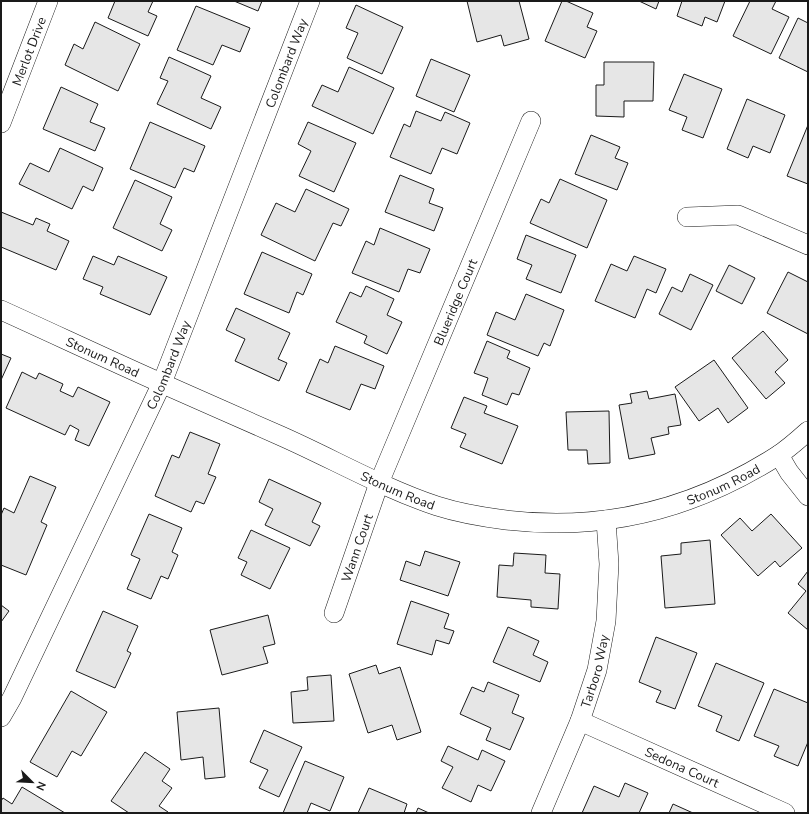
<svg xmlns="http://www.w3.org/2000/svg" width="809" height="814" font-family="'Nunito Sans',sans-serif">
	<style>
		.building { fill: #e6e6e6; stroke: #1a1a1a }
		.lines { fill: none; stroke-linecap: round; stroke-linejoin: round }
		.street-casing { stroke: #1a1a1a; stroke-width: 20 }
		.street { stroke: #fff; stroke-width: 19 }
		.labels { text-anchor: middle; stroke-width: 3; stroke-linejoin: round; paint-order: stroke }
		.street-label { font-size: 13px; fill: #1a1a1a; stroke: #fff }
	</style>
	<rect width="100%" height="100%" fill="#fff"/>
	<!-- building -->
	<path class="building" d="M115 1H153L148 12 157 16 148 36 108 18Z
		M234 1H262L258 11Z
		M467 1H519L529 39 504 46 501 35 477 42Z
		M562 1H566L593 13 587 27 597 31 585 58 545 41Z
		M639 1H659L656 9Z
		M682 1H725L717 22 705 17 702 26 677 16Z
		M750 1H776L772 9 789 17 771 54 733 36Z
		M356 5 403 27 382 74 347 58 358 33 346 28Z
		M196 6 250 28 240 52 222 45 213 65 177 50Z
		M798 18 808 23V72L779 58Z
		M95 22 140 44 118 91 65 65 74 44 83 49Z
		M169 57 211 76 201 98 221 107 211 129 157 104 168 81 160 78Z
		M431 59 470 75 454 112 416 96Z
		M604 62H654L653 101H624V117L596 116V85H604Z
		M349 67 394 88 373 134 312 106 322 85 338 92Z
		M684 74 722 89 703 138 682 130 687 117 669 110Z
		M61 87 98 104 90 122 105 128 95 151 43 129Z
		M747 99 785 115 770 153 753 146 748 158 727 149Z
		M416 111 441 121 445 112 470 123 457 154 442 148 431 174 390 157 404 124 410 127Z
		M150 122 205 146 194 172 184 168 175 188 130 169Z
		M308 122 356 143 334 192 299 176 311 151 298 144Z
		M808 125V184L787 176Z
		M591 135 620 147 615 158 628 163 617 190 575 174Z
		M60 148 103 168 93 191 83 186 72 209 19 184 30 163 49 172Z
		M400 175 434 189 429 203 443 208 434 231 385 212Z
		M560 179 607 200 587 248 530 223 541 199 549 203Z
		M135 180 172 197 160 224 172 230 162 251 113 228Z
		M306 189 349 209 341 226 333 223 315 261 261 235 276 203 295 212Z
		M1 212 33 225 36 218 50 224 47 231 69 241 56 270 1 247Z
		M380 228 430 249 420 273 408 269 399 292 352 273 366 241 374 245Z
		M526 235 576 255 561 293 526 279 532 265 517 259Z
		M262 252 312 274 303 295 297 292 289 313 244 294Z
		M93 256 114 265 118 256 167 277 150 315 100 294 103 287 83 279Z
		M634 256 666 269 656 293 647 289 635 318 595 301 611 264 627 271Z
		M729 265 755 278 742 304 716 291Z
		M788 272 808 282V334L767 313Z
		M690 274 713 285 691 330 659 314 672 287 682 292Z
		M366 286 394 299 387 315 402 322 387 354 364 343 367 336 336 322 350 292 361 297Z
		M526 294 564 310 550 346 544 343 538 356 487 335 496 312 515 320Z
		M236 308 290 333 278 359 287 363 279 381 235 361 245 339 226 330Z
		M763 331 788 360 775 372 785 383 766 399 732 358Z
		M487 341 510 351 507 358 530 368 519 395 512 393 507 405 482 395 488 378 474 373Z
		M335 346 384 366 375 389 361 384 350 410 306 392 320 359 328 363Z
		M1 354 11 358 1 380Z
		M714 360 748 408 728 423 718 408 699 421 675 387Z
		M22 372 36 379 39 373 63 384 60 391 73 397 78 387 110 402 89 446 75 440 79 430 70 425 65 435 6 408Z
		M647 391 649 399 675 394 681 425 668 427 669 434 651 438 655 454 629 459 619 405 632 403 630 394Z
		M464 397 487 406 484 413 518 426 502 464 460 447 466 434 451 428Z
		M609 411 610 463 588 464 587 450H568L566 412Z
		M190 432 220 444 208 474 216 477 204 504 196 501 191 512 155 496 172 455 179 458Z
		M30 476 56 487 41 522 47 525 26 575 1 565V515L4 508 14 513Z
		M269 479 321 503 312 522 320 526 310 546 265 525 273 509 259 502Z
		M149 514 182 528 172 552 178 555 168 579 161 576 151 599 127 589 140 559 131 555Z
		M771 514 802 548 780 567 775 561 758 576 721 535 740 518 752 531Z
		M251 530 290 548 270 589 241 575 247 562 238 558Z
		M710 540 715 604 665 608 661 556 681 554V543Z
		M425 551 460 562 448 596 400 580 406 561 420 566Z
		M514 553 546 555 545 573 560 574 558 609 531 607V600L497 597 499 565 513 566Z
		M808 571V630L788 613 806 591 798 584Z
		M411 601 449 614 444 628 454 631 449 644 436 640 432 655 397 644Z
		M1 605 9 611 1 622Z
		M103 611 138 626 127 651 131 653 115 688 76 671Z
		M268 615 275 644 263 647 268 663 222 675 210 630Z
		M508 627 539 641 533 655 548 662 540 682 493 662Z
		M656 637 697 653 675 709 656 702 661 691 639 682Z
		M716 663 764 683 739 741 716 731 722 716 698 706Z
		M376 665 379 674 400 667 421 732 397 740 392 725 368 733 349 674Z
		M331 675 334 721 293 723 291 692 308 690 307 677Z
		M488 682 519 695 512 713 524 718 510 750 486 740 491 728 460 714 472 687 484 692Z
		M774 689 808 703V742L798 766 774 756 779 746 754 736Z
		M71 691 107 712 81 756 72 751 57 777 30 762Z
		M219 708 225 777 205 779 203 757 181 760 177 712Z
		M264 730 302 747 279 797 259 788 268 770 250 762Z
		M448 746 478 760 482 750 505 761 491 791 478 785 471 802 442 788 453 767 441 761Z
		M145 752 170 769 162 781 172 788 159 806 168 812 167 813H129L111 801Z
		M305 761 344 777 330 811 311 803 307 813H283Z
		M625 783 648 793 639 813H582L594 786 619 797Z
		M22 787 65 813H1V801L3 798 12 804Z
		M369 788 407 804 404 813H358Z
		M673 804 693 813H669Z
		M418 808 429 813H416Z"/>
	<g class="lines">
		<defs>
			<g id="street">
				<path id="s1" d="M1 123 48 1"/>
				<path d="M687 217 738 215 808 245"/>
				<path id="s2" d="M1 310C54 334 107 359 161 383 201 401 241 418 281 436 333 459 383 488 437 506 459 513 482 517 506 520 604 532 694 509 777 456 788 449 798 440 808 431"/>
				<path d="M779 455 789 472 808 496"/>
				<path id="s3" d="M334 613 379 483 531 121"/>
				<path id="s4" d="M1 717 12 698 162 383 310 1"/>
				<path id="s5" d="M580 721 785 813"/>
				<path id="s6" d="M541 813 580 721 597 670 606 621 609 564 606 520"/>
			</g>
		</defs>
		<!-- street casing -->
		<use href="#street" class="street-casing"/>
		<!-- street -->
		<use href="#street" class="street"/>
	</g>
	<g class="labels">
		<!-- street labels -->
		<g class="street-label">
			<text dy="5" stroke="none"><textPath href="#s1" startOffset="77">Merlot Drive</textPath></text>
			<text dy="5" stroke="none"><textPath href="#s4" startOffset="714">Colombard Way</textPath></text>
			<text dy="5" stroke="none"><textPath href="#s3" startOffset="334">Blueridge Court</textPath></text>
			<text dy="5" stroke="none"><textPath href="#s2" startOffset="112">Stonum Road</textPath></text>
			<text dy="5" stroke="none"><textPath href="#s4" startOffset="390">Colombard Way</textPath></text>
			<text dy="5" stroke="none"><textPath href="#s2" startOffset="772">Stonum Road</textPath></text>
			<text dy="5" stroke="none"><textPath href="#s2" startOffset="436">Stonum Road</textPath></text>
			<text dy="5" stroke="none"><textPath href="#s3" startOffset="69">Wann Court</textPath></text>
			<text dy="5" stroke="none"><textPath href="#s6" startOffset="152">Tarboro Way</textPath></text>
			<text dy="5" stroke="none"><textPath href="#s5" startOffset="112">Sedona Court</textPath></text>
		</g>
	</g>
	<!-- border -->
	<rect width="809" height="814" fill="none" stroke="#1a1a1a" stroke-width="4"/>
	<!-- north arrow -->
	<g transform="translate(32 782) rotate(114)" stroke="#ffffff" stroke-width="3" paint-order="stroke">
	<path d="M0-3L7 15L0 10L-7 15Z" fill="#1a1a1a"/>
	<text y="-6" font-size="11" font-weight="bold" text-anchor="middle" fill="#1a1a1a">N</text>
	</g>
</svg>
